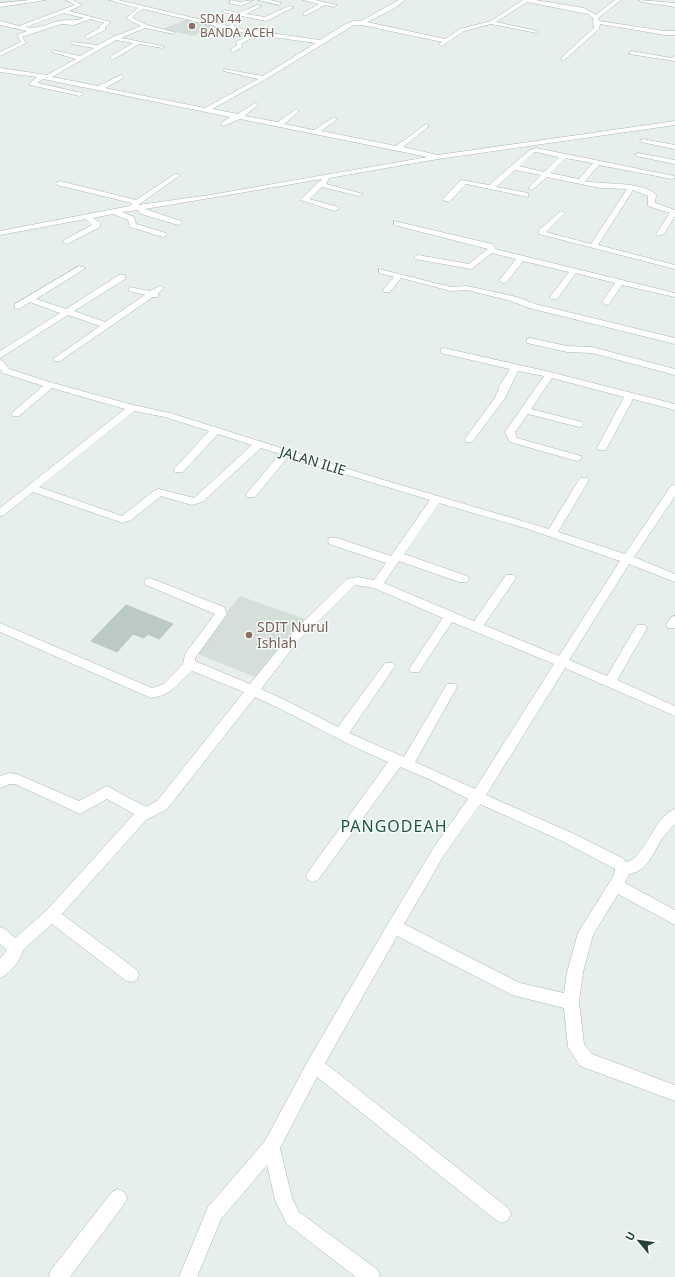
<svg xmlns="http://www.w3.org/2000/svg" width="675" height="1277" font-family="'Noto Sans',sans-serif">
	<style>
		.built { fill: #d4dfda }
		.building { fill: #bbcac4; stroke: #b8c9c2 }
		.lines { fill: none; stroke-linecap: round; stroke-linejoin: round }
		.minor-casing { stroke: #a8b8b2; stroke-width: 1 }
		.tertiary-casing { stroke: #a8b8b2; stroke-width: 1 }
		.minor { fill: #fff; fill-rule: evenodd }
		.tertiary { fill: #fff; fill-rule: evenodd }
		.education-dot { fill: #8d6e63; stroke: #f7fbf9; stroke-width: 1.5 }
		.labels { text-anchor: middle; stroke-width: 3; stroke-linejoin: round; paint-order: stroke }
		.far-education-label { font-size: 12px; fill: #785e54; stroke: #f7fbf9; text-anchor: start }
		.street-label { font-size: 14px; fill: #24423a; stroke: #f7fbf9 }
		.education-label { font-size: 14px; fill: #785e54; stroke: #f7fbf9; text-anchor: start }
		.quarter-label { font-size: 16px; letter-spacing: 1px; fill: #1f5548; stroke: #f7fbf9 }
	</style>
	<rect width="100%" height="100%" fill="#e6efeb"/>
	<!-- built -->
	<path class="built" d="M190 18 216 24 193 36 163 29Z
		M240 596 305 619 257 678 193 652Z"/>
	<!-- building -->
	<path class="building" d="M126 605 173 624 159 639 148 634 144 638 133 634 117 652 91 641Z"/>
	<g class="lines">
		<defs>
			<path id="minor" d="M66 0H73L82 5 69 11 111 22 105 27V30L87 39 85 36 100 28 99 26 104 23 90 19 74 25 61 24 22 37 26 43 0 56V52L21 42 17 35 27 31 0 25V21L19 26 75 5ZM64 13 84 18C73 22 68 19 59 21 47 24 37 30 25 27Z
				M109 0H118L228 26 232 24 235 26 234 27 242 29 320 40 344 25 353 21H361L399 0H405L395 8 367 22 445 39 460 29 491 21 523 0H535L584 8 596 15 615 0H621L598 18 599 21 665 31H675V35H665L600 24 599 29 563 61 561 58 594 28 593 18 588 14 527 2 496 22 537 31V33L491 24 464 31 442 46 439 44 442 42 362 25H354L266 79 212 109 238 114 255 103 257 104V106L244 116 278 122 296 109 298 110V112L284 124 314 130 334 117 337 119 336 120 321 131 396 146 426 124 428 125V127L403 147 438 155 675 121V125L438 159 329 178 326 184 363 194 359 196 322 187 309 199 338 207 339 209 335 211 300 200 322 179 145 209 181 221 182 223 178 225 141 214 138 210 122 212 134 217 136 224 166 233 167 235 163 237 130 227 128 220 113 214 93 218 100 223V227L67 244 63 242 64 240 92 225 86 219 0 235V231L130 206 132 203 57 185 56 183 60 181 136 200 175 174H179V176L138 205 210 195 428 157 240 119 223 126 220 124 221 123 230 117 43 79 37 83 82 93 83 94 80 96 30 85V83L37 77 0 72V68L47 75 76 59 52 52V50L80 56 94 48 71 44V42L98 45 113 37 141 26 126 18 138 8ZM143 9 223 28 208 36 210 39 229 30 251 34 236 42 237 45 230 50 233 52 242 47 241 44 257 35 316 43 263 76 224 69V71L258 79 205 108 105 88 123 78 124 77 121 75 98 86 52 77 116 40 133 43 110 57 112 60 139 44 163 48V46L121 38 145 28 174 34V32L147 25 132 18 137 12Z
				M231 0 240 2 253 0 241 6 229 3Z
				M258 0H270L282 3 279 5Z
				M303 0H315L337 5 334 7 325 5 305 16 303 13 319 4Z
				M639 0 675 3V7L642 2Z
				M257 5 262 6 246 14 265 17 289 6 294 7 266 21 222 12 225 10 239 13Z
				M631 51 672 58 675 56V61L629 54Z
				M643 139 675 145V149L641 142 640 141Z
				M536 148 674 176 675 178 672 179 599 165 585 181C603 185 644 181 656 195L655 203 675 210V216L664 234 657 236 656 234 670 213 648 206V196L633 190 598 245 675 265V269L539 234V230L561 211 565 213 546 232 591 244 627 189 600 188 547 177 532 190 528 188 541 175 515 170 496 187 528 193V197L466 184 449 202 442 200 461 180 489 185 530 150ZM534 152H536L559 157 544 172 519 166ZM565 158 593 163 579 179 550 173Z
				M638 153 675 160V164L636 156 635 155Z
				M394 221 492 244 496 248 495 249 675 293V297L622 285 609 304 606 305 602 302 615 283 576 273 557 299H551L550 297 569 272 523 261 506 283H503L499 281 516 259 492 253 471 269 415 259 414 257 418 255 469 264 488 249 394 225Z
				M79 266 86 268 36 299 66 309 119 275H125V279L74 311 105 322 145 295 129 291V287L150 291 160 286 164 288 158 293V297H153L60 361H54L53 359 100 326 68 315 0 358V351L60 313 30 302 18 309 15 308V304Z
				M379 269 451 287 467 286 517 297 535 304 675 338V344L529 308 511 301 467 290 451 291 401 278 390 292H384L383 290 394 277 379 273Z
				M530 338 567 346 592 347 675 369V375L592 353 567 352 527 343V339Z
				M444 348 550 372 675 404V410L633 399 607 448 606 450H598L597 448 624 397 552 378 531 409 582 422 584 424 582 426 579 427 528 414 515 432 517 438 581 456 582 458 577 461 573 460 510 442 505 432 544 376 518 371 505 398 472 442H466L464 440 495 398 500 385 510 369 441 353V349Z
				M0 360 3 361 9 369 53 383 133 405 170 413 377 478 549 529 580 478H588L589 480 558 532 625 554 671 486 675 485V496L634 557 675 574V582L629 564 569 660 607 676 637 625H645L647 628 617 680 675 706V716L565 668 486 795 574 834 624 859 626 862C645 859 653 817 675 809V824C671 828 667 832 664 836 653 851 649 871 629 874L625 883 675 910V925L618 894 593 935 583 972 579 1002 584 1044 592 1054 675 1085V1101L580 1066 568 1047 564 1008 512 995 397 936 325 1063 508 1208 511 1214 508 1220 502 1223 496 1220 317 1077 280 1148 292 1198 299 1212 378 1270 380 1277H356L287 1224 275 1200 267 1165 221 1219 197 1277H179L208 1207 265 1141 309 1059 389 922 434 847 468 799 431 780 400 767 318 880 313 882 308 880 306 876 308 872 388 762C342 743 300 717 255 697L167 809 146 820 62 914 137 970 139 975 137 980 131 982 125 980 52 924 23 950C21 960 9 975 0 978V959L7 950 0 944V927L5 929 15 938 47 910 134 814 107 799 80 814 15 784H10L0 788V776L9 773 17 774 79 801 107 786 146 807 157 801 244 692 192 671C176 684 173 695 151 698L0 632V623L152 688 164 684 183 664 185 654 215 614 146 585 144 582 146 579 150 578 224 607 227 614 195 658V661L250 684 290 635 347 579 357 577 374 580 386 563 329 544 328 541 329 538H337L391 556 430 500 288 457 255 497H247L246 495 247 493 280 454 261 448 202 502 192 505 161 496 131 520 123 523 33 492 4 515 0 516V508L125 409 52 388 19 416H13L11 414 13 412 43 386 3 373 0 369ZM134 411 165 417 209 431 175 468 174 470 175 472H183L218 434 252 445 194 498 159 489 155 490 122 516 39 487ZM439 503 525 528 620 561 559 656 484 625 516 578 514 575H506L474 621 384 583 399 561 459 582H467L469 579 467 576 404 554ZM355 585 374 588 443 618 409 669 411 672H419L452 622 554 664 475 789 415 762 457 687 455 684H447L404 757 349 733 393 669 395 666 393 663H385L338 727 289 702 261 689 298 641ZM480 804 564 842 615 869 614 875 578 933 567 972 564 993 520 983 404 924 444 855Z
				M675 616V628H668L666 625 671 617Z
				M118 1189 124 1192 127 1198 124 1204 70 1277H49L51 1270 112 1192Z"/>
			<path id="tertiary" d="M30 0H46L0 7V3Z"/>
		</defs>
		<!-- minor casing -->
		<use href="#minor" class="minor-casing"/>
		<!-- tertiary casing -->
		<use href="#tertiary" class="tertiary-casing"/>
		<!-- minor -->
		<use href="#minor" class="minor"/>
		<!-- tertiary -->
		<use href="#tertiary" class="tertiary"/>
	</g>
	<!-- markers -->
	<g class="education-dot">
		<circle cx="192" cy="26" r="4"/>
		<circle cx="249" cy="635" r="4"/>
	</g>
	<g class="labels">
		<!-- far-education labels -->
		<g class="far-education-label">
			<text x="200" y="23">SDN 44<tspan x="200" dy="14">BANDA ACEH</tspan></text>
		</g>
		<!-- street labels -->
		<g class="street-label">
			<text transform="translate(313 461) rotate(17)" y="5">JALAN ILIE</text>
		</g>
		<!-- education labels -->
		<g class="education-label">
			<text x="257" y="632">SDIT Nurul<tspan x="257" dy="16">Ishlah</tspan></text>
		</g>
		<!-- quarter labels -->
		<g class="quarter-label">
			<text x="394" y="832">PANGODEAH</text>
		</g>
	</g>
	<!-- north arrow -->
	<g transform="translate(639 1241) rotate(299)" stroke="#f7fbf9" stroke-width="3" paint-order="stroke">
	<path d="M0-3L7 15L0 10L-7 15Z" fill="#24423a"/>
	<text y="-6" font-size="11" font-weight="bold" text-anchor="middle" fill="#24423a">U</text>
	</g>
</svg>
